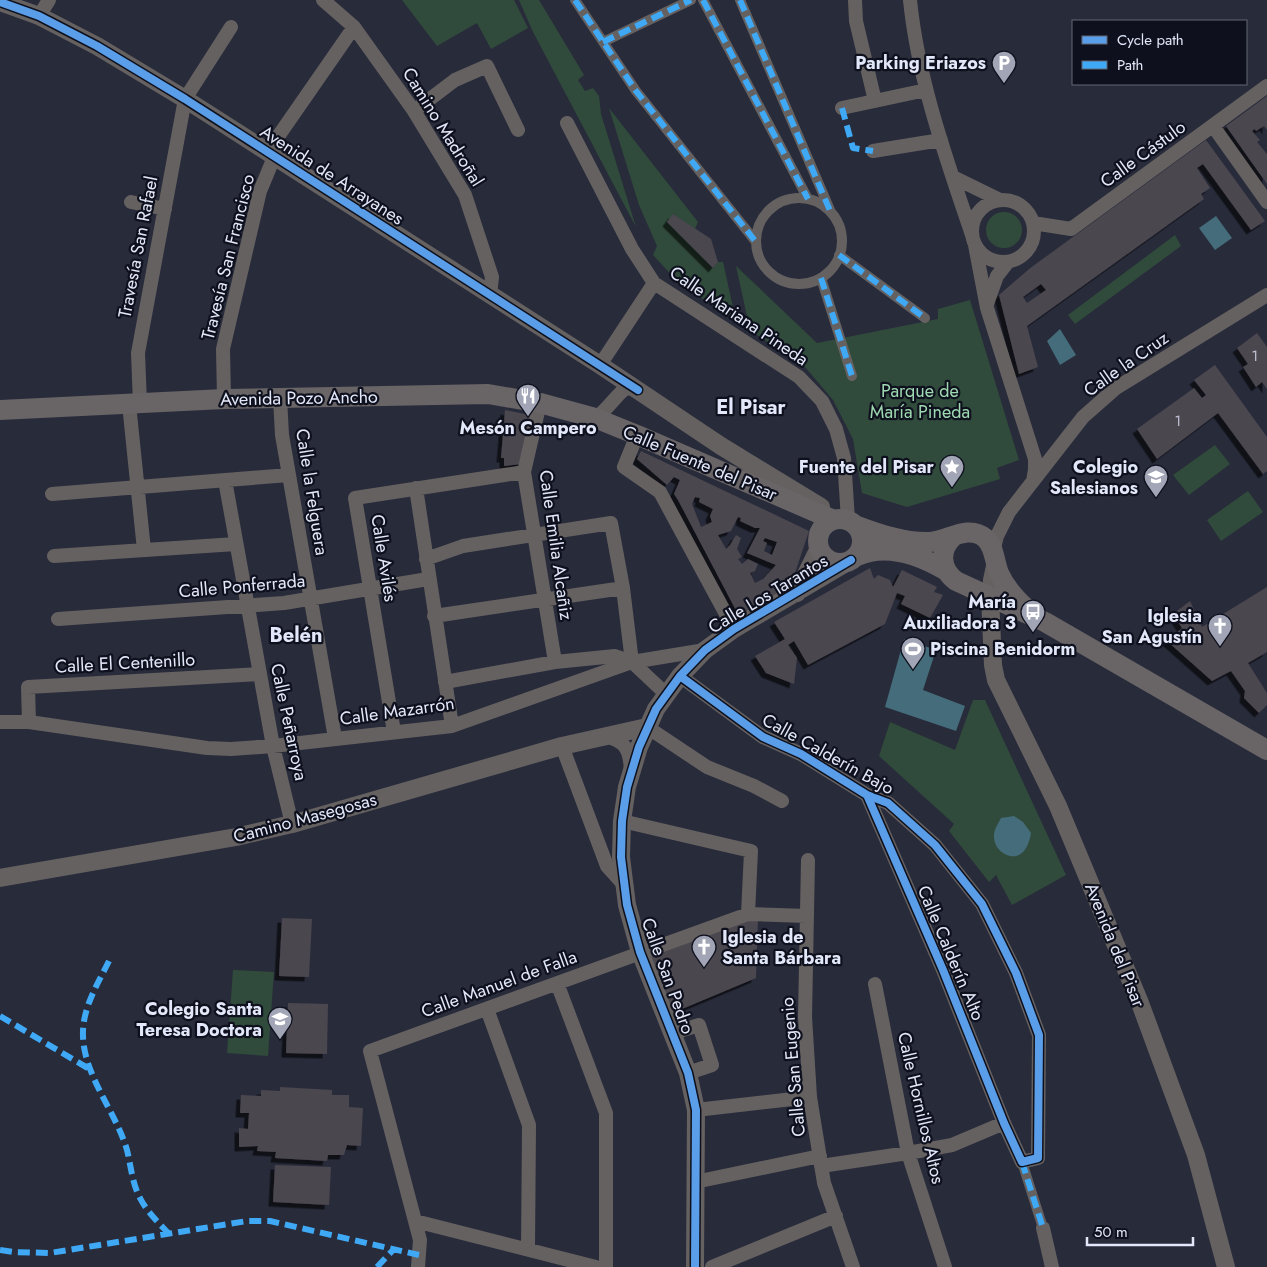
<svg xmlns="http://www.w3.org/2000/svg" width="1267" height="1267" font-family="Jost,sans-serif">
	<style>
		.green { fill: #304b3b }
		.water { fill: #446c7a }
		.building { fill: #4b4650; fill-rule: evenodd; filter: url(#shadow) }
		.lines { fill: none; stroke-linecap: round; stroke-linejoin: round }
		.pedestrian { stroke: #666161; stroke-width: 10 }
		.minor { stroke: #666161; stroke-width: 14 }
		.tertiary { stroke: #666161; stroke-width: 18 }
		.secondary { stroke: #696466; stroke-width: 20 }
		.quiet { stroke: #3fa9f5; stroke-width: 6; stroke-dasharray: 12 6; stroke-linecap: butt }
		.cycleway-casing { stroke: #0e111d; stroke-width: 11 }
		.cycleway { stroke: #5a9eea; stroke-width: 8 }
		.labels { text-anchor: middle; stroke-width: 4.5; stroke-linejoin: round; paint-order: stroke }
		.number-label { font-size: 15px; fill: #bcbfcf }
		.poi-label { font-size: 18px; font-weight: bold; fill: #e2e7f9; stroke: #0e111d; text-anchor: end }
		.street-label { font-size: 18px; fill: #e2e7f9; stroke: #0e111d }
		.park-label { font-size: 18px; fill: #9fd9b1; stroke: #0e111d }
		.quarter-label { font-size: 20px; font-weight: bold; fill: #e2e7f9; stroke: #0e111d }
	</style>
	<defs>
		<filter id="shadow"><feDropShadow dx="-4.5" dy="4.5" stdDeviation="0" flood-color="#0009"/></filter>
	</defs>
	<rect width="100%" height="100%" fill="#282b3a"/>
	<!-- green -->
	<path class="green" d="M402 0H514L528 28 491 49 477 23 437 46Z
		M519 0H539L584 75 578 80 585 91 593 88 599 96 601 114 636 227 533 32Z
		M609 108 698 222 695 229 673 214 668 222 713 268 718 262H723L736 321 679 283 653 255 657 246 639 205Z
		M986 230a18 18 0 1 1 36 0a18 18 0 1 1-36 0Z
		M1175 235 1181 246 1075 324 1068 315Z
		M736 266 817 343 938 319V309L970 300 1019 460 997 468 1000 479 907 507 862 493 853 439 833 400 805 367 750 330Z
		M1215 445 1230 464 1189 495 1173 475Z
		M1248 491 1263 512 1221 541 1207 520Z
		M973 700H985L1066 875 1012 905 996 875 989 882 949 831 954 824 879 756 890 722 955 750Z
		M233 970 274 972 268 1056 227 1053Z"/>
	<!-- water -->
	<path class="water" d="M1216 216 1232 238 1215 250 1199 228Z
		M1060 329 1076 355 1060 365 1047 341Z
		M904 639 936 650 923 690 965 706 956 731 885 707Z
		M1014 816 1023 822 1031 833C1030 839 1028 846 1024 851 1013 864 993 851 994 836 994 829 998 824 1001 818Z"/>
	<!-- building -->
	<path class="building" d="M1267 96V130L1264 126 1256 131 1255 129 1252 131 1260 140 1257 142 1267 154V184L1226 126Z
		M1206 140 1265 221 1251 230 1203 164 1197 168 1210 188 1201 194 1204 199 1027 326 1038 367 1019 374 999 295 1029 269ZM1041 284 1046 290 1027 303 1023 297Z
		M673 214 711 239 718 262 713 268 667 222Z
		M1257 333 1267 347V389L1262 382 1256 387 1243 367 1248 364 1237 348Z
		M1215 365 1267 437V471L1263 474 1218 413 1157 459 1137 429 1194 388 1202 398 1206 395 1194 380Z
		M505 410 534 416 522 464 504 466V458H501Z
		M641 451 809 531 795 573 781 593 739 616 678 500 674 494 680 480 674 477 667 485 637 459ZM695 497 700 498 699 502 713 509 710 516 712 522 701 527 692 504ZM738 517 741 518 740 521 755 528H760L747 553 776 565 763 579 755 583 750 573 755 571 758 564 748 559 742 564 738 559 742 557 737 549 741 538 736 535 730 545 726 549 718 535 731 531ZM765 538 777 542 772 555 764 551 767 543 763 541Z
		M870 568 874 579 878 575 890 580 893 587 902 570 937 587 934 592 943 595 930 618 901 604 905 596 897 593 885 624 808 665 794 641 788 645 797 658 794 684 766 673 755 656 785 639 774 622Z
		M1267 587V652L1248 663 1267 693V705L1259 713 1244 698 1245 691 1231 671 1212 681 1167 641 1182 628 1173 614 1190 601 1202 627Z
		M282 918 312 919 309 977 279 976Z
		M758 919 756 978 670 1014 648 957 745 921Z
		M288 1003 328 1004 327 1054 286 1053Z
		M280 1087 332 1090V1095H349V1107L363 1108 361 1146 347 1145 344 1155H328L327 1161 275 1158 276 1152 257 1151 258 1146 239 1147V1128L248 1129 249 1113H240L241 1095 261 1096V1090L280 1091Z
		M275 1165 331 1167 329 1205 273 1202Z"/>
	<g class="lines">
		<!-- pedestrian -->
		<path class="pedestrian" d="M575 0 636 91 756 242
			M703 0 808 199
			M740 0 830 210
			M603 42 691 0
			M756 241a43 43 0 1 1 86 0a43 43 0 1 1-86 0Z
			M839 255 925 318
			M821 278 852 376
			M1022 1162 1043 1228"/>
		<!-- minor -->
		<path class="minor" d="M323 0 354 27 414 111 465 195 492 277 490 295
			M855 0 856 21 875 101
			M910 0C918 80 946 158 972 235
			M39 16 49 0
			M842 108 926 90
			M414 111 455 80 487 66 518 130
			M567 123 632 249 654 283 799 377 822 401 836 429 844 458 848 520
			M1213 126 1267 202
			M268 151 354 27
			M873 151 941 140
			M953 177 998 199
			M972 231a31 31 0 1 1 62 0a31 31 0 1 1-62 0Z
			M131 202 165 209
			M1033 223 1071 229 1267 86
			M975 245 987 308 1035 459V470L1033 481
			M987 304 997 276 1008 262
			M600 365 654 283
			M280 398 282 435 289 475 335 738
			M224 399 223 349 260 191 275 155
			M540 403 524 472 555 662
			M129 404 144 550
			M140 404 138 353 185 99 231 27
			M595 418C606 412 619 391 626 389 630 387 634 389 638 390
			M637 435 624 467 660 492 734 629
			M225 480 273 746 292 824
			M416 488 452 726
			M52 494 289 475
			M993 552 997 536 1009 512 1083 417 1116 388 1267 295
			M54 556 236 544
			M426 559 463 546 611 523 623 588 632 662
			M990 596V580L993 566
			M434 616 623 588
			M58 619 284 603 428 579
			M680 676 763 737 801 754 867 795 888 803 935 845 982 904 1016 973 1039 1035 1038 1158 1022 1162 1004 1123 943 970 867 795
			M445 682 555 662 615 656 632 662 666 694
			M0 722H29L207 748 231 749 273 746 452 726 632 662 705 650
			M29 722 28 687 260 674
			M647 727 707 767 754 786 782 801
			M394 732 355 498 524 472
			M605 736C626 741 630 750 631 771
			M562 746 607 866 625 886
			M622 821 751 851 748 914
			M808 860 805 1017 810 1097 824 1183 853 1267
			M557 983 606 1113V1267
			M875 984 908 1153 945 1267
			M487 1009 529 1125 528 1249
			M673 1033 699 1025 712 1065 688 1073
			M696 1110 810 1097
			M821 1166 908 1153 952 1145 1004 1123
			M695 1182 820 1156
			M415 1221 596 1267
			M1043 1228 1052 1267
			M418 1267 420 1240 370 1051 748 914 807 916
			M712 1267 836 1216"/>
		<!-- tertiary -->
		<path class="tertiary" d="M0 2 39 16 97 46 185 99 600 365 721 446 821 507
			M797 593 819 548
			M990 596 993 665 996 680 1058 806 1140 1003 1196 1155 1226 1267
			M0 878 236 837 292 824 562 746 647 727
			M695 1267 696 1110 688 1073 640 952 627 905 621 857 622 821 627 787 639 747 656 709 680 676 705 650 734 629 851 560"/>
		<!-- secondary -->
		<path class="secondary" d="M0 410 224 399 488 394 540 403 595 418 637 435 834 520
			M818 541a22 22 0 1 1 44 0a22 22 0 1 1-44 0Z
			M855 525C879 534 905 543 930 542 948 541 968 524 985 538 995 547 994 561 999 573 1005 587 1016 599 1027 609
			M953 537C939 550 940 569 956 581L1045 622 1267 750
			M857 556C886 543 919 555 945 570"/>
		<!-- quiet -->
		<path class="quiet" d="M575 0 636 91 756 242
			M703 0 808 199
			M740 0 831 213
			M603 42 691 0
			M842 108 853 148 873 151
			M839 255 925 318
			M821 278 852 376
			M109 961C97 985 82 1009 83 1036 84 1076 116 1112 127 1150 131 1166 132 1183 140 1198 147 1212 159 1223 169 1234
			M0 1016 91 1070
			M1022 1162 1043 1228
			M0 1250 13 1252 50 1253 247 1221H270L419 1255
			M377 1267 394 1249"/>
		<defs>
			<path id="cycleway" d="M0 2 39 16 97 46 185 99 638 390
				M680 676 763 737 801 754 867 795 888 803 935 845 982 904 1016 973 1039 1035 1038 1158 1022 1162 1004 1123 943 970 867 795
				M695 1267 696 1110 688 1073 640 952 627 905 621 857 622 821 627 787 639 747 656 709 680 676 705 650 734 629 851 560"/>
		</defs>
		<!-- cycleway casing -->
		<use href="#cycleway" class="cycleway-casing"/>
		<!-- cycleway -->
		<use href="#cycleway" class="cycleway"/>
	</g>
	<!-- icons -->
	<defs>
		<symbol id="parking-pin" viewBox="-11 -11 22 30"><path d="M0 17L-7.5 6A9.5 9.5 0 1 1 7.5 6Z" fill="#a1a5b6" stroke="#0e111d"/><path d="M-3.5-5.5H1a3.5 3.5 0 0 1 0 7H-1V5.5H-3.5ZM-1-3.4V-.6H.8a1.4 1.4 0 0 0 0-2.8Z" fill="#fff"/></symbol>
		<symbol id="restaurant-pin" viewBox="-11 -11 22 30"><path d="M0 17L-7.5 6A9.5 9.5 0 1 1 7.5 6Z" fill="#a1a5b6" stroke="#0e111d"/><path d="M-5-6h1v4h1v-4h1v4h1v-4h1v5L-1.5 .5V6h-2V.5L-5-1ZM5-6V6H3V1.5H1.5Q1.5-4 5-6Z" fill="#fff"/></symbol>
		<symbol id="sight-pin" viewBox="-11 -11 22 30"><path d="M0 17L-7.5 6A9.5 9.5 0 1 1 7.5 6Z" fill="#a1a5b6" stroke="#0e111d"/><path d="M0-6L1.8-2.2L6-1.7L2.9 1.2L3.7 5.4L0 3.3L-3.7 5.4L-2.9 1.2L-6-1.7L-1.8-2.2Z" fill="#fff"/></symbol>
		<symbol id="school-pin" viewBox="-11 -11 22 30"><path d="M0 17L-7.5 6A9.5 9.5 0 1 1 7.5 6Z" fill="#a1a5b6" stroke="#0e111d"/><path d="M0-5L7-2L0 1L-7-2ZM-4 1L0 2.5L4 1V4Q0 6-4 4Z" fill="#fff"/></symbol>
		<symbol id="bus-pin" viewBox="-11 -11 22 30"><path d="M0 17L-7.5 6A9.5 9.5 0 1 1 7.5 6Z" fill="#a1a5b6" stroke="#0e111d"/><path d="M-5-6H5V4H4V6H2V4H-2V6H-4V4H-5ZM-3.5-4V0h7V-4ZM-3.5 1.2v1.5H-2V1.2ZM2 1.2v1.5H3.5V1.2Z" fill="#fff"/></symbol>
		<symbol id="church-pin" viewBox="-11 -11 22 30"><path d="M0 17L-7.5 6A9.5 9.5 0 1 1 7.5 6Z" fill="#a1a5b6" stroke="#0e111d"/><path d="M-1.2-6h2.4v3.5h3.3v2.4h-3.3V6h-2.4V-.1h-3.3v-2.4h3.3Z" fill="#fff"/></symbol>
		<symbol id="stadium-pin" viewBox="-11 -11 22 30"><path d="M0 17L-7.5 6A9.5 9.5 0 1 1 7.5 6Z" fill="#a1a5b6" stroke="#0e111d"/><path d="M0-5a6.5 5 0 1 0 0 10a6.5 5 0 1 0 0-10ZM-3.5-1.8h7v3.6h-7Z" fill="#fff"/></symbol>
	</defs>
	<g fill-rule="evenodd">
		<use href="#parking-pin" x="990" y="49" width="28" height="38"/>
		<use href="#restaurant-pin" x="514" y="382" width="28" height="38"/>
		<use href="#sight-pin" x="938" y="453" width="28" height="38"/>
		<use href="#school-pin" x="1142" y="463" width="28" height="38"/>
		<use href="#bus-pin" x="1019" y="598" width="28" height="38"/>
		<use href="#church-pin" x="1206" y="612" width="28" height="38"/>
		<use href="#stadium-pin" x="899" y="635" width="28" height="38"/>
		<use href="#church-pin" x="690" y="933" width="28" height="38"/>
		<use href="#school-pin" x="266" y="1005" width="28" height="38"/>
	</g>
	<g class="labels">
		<!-- number labels -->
		<g class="number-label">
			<text x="1255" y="361">1</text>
			<text x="1178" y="426">1</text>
		</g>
		<!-- poi labels -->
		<g class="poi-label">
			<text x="986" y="69">Parking Eriazos</text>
			<text x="528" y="434" text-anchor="middle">Mesón Campero</text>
			<text x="934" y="473">Fuente del Pisar</text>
			<text x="1138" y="473">Colegio<tspan x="1138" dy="21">Salesianos</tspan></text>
			<text x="1016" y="608">María<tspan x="1016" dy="21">Auxiliadora 3</tspan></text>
			<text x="1202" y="622">Iglesia<tspan x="1202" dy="21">San Agustín</tspan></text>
			<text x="930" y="655" text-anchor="start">Piscina Benidorm</text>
			<text x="722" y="943" text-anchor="start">Iglesia de<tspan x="722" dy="21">Santa Bárbara</tspan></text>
			<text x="262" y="1015">Colegio Santa<tspan x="262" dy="21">Teresa Doctora</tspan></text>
		</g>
		<!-- street labels -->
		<g class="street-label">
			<text transform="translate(443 127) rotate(58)" y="6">Camino Madroñal</text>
			<text transform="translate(1143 154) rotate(-36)" y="6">Calle Cástulo</text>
			<text transform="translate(332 175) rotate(33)" y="6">Avenida de Arrayanes</text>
			<text transform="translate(138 247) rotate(-79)" y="6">Travesía San Rafael</text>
			<text transform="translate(228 257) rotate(-76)" y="6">Travesía San Francisco</text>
			<text transform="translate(739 316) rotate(34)" y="6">Calle Mariana Pineda</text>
			<text transform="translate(1126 364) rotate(-35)" y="6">Calle la Cruz</text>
			<text transform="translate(299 398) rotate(-1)" y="6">Avenida Pozo Ancho</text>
			<text transform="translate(700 463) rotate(23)" y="6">Calle Fuente del Pisar</text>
			<text transform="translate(312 492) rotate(81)" y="6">Calle la Felguera</text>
			<text transform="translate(556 545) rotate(82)" y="6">Calle Emilia Alcañiz</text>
			<text transform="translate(384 558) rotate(81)" y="6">Calle Avilés</text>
			<text transform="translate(242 586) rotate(-5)" y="6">Calle Ponferrada</text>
			<text transform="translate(768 594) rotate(-31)" y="6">Calle Los Tarantos</text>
			<text transform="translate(125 663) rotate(-3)" y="6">Calle El Centenillo</text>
			<text transform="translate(397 711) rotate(-8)" y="6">Calle Mazarrón</text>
			<text transform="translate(289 722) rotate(78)" y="6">Calle Peñarroya</text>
			<text transform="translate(828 754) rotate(29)" y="6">Calle Calderín Bajo</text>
			<text transform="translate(305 818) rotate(-15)" y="6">Camino Masegosas</text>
			<text transform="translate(1115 945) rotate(68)" y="6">Avenida del Pisar</text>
			<text transform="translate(951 953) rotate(67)" y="6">Calle Calderín Alto</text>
			<text transform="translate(668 976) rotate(70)" y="6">Calle San Pedro</text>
			<text transform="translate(499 984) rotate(-20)" y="6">Calle Manuel de Falla</text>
			<text transform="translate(793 1067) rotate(-95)" y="6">Calle San Eugenio</text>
			<text transform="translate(921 1108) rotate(77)" y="6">Calle Hornillos Altos</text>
		</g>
		<!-- park labels -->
		<g class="park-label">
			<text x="920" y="397">Parque de<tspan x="920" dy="21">María Pineda</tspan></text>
		</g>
		<!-- quarter labels -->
		<g class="quarter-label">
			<text x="751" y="414">El Pisar</text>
			<text x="296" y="642">Belén</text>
		</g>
	</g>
	<!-- legend -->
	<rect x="1072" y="20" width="175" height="65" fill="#0e111d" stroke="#636775"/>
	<rect x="1082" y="36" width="25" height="8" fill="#5a9eea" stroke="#636775"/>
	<text x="1117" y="45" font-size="15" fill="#e2e7f9">Cycle path</text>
	<rect x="1082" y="61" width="25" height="8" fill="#3fa9f5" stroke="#636775"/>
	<text x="1117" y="70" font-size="15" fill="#e2e7f9">Path</text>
	<!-- scale -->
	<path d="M1087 1237v8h106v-8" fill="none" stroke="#e2e7f9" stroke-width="2.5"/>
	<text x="1094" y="1237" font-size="15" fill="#e2e7f9" stroke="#0e111d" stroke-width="4" paint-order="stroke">50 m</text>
</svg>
